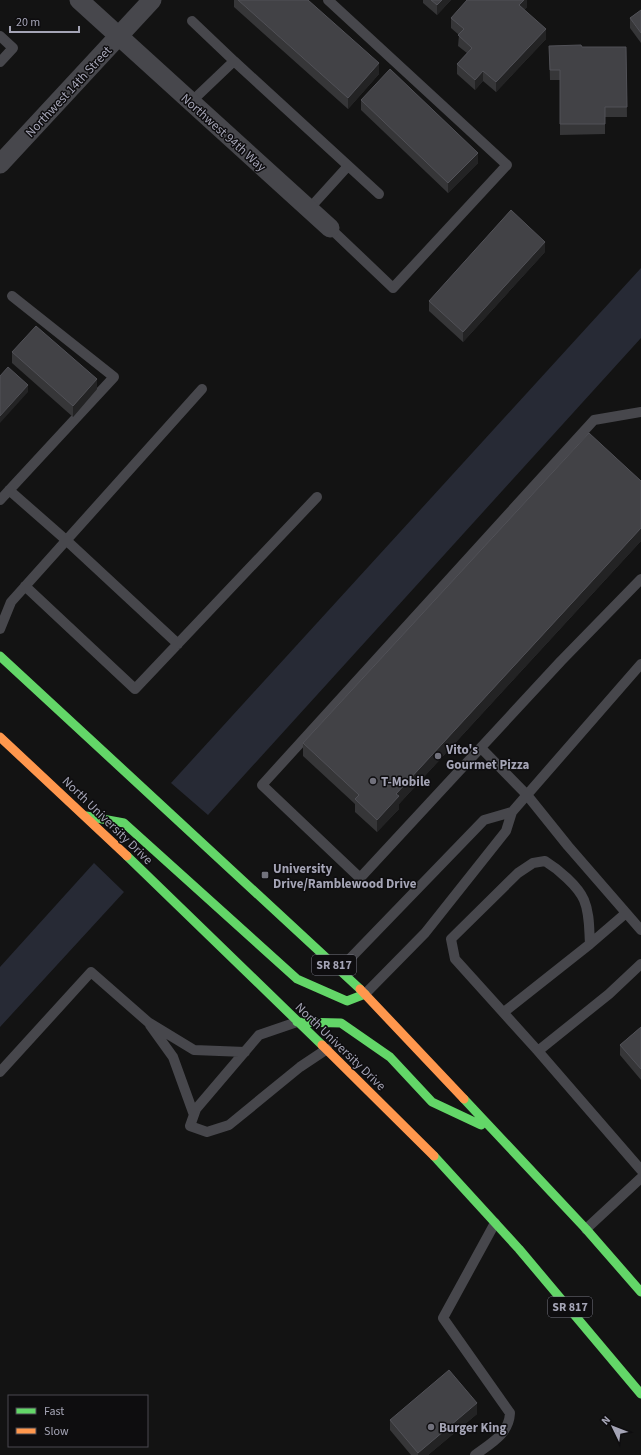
<svg xmlns="http://www.w3.org/2000/svg" width="641" height="1455" font-family="'Source Sans 3',sans-serif">
	<style>
		.water { fill: #272a35 }
		.lines { fill: none; stroke-linecap: round; stroke-linejoin: round }
		.lane { stroke: #47474c; stroke-width: 10 }
		.street { stroke: #47474c; stroke-width: 19 }
		.fast { stroke: #63d668; stroke-width: 9 }
		.slow { stroke: #ff974d; stroke-width: 9 }
		.wall { fill: #363638 }
		.shaded-wall { fill: #232324 }
		.building { fill: #424246; stroke: #515157 }
		.poi-dot { fill: #71717c; stroke: #0e0d0f; stroke-width: 1.5 }
		.labels { text-anchor: middle; stroke-width: 3; stroke-linejoin: round; paint-order: stroke }
		.shield { fill: #0e0d0f; stroke: #777783; stroke-width: 1 }
		.shield-label { font-size: 12px; font-weight: bold; fill: #a4a4b5 }
		.street-label { font-size: 13px; fill: #a4a4b5; stroke: #0e0d0f }
		.poi-label { font-size: 13px; font-weight: bold; fill: #a4a4b5; stroke: #0e0d0f; text-anchor: start }
	</style>
	<rect width="100%" height="100%" fill="#131313"/>
	<!-- water -->
	<path class="water" d="M641 268V338L208 815 171 783Z
		M94 863 124 892 0 1027V967Z"/>
	<g class="lines">
		<!-- lane -->
		<path class="lane" d="M328 0 507 165 393 288 330 228
			M192 21 234 61
			M0 36 13 48 0 62
			M191 102 234 61 379 194
			M309 209 348 166
			M641 412 594 420 262 785 360 878 561 661 641 579
			M9 490 66 540 178 644
			M0 500 114 377 12 296
			M25 586 135 689 317 497
			M0 629 11 602 202 389
			M481 748 527 795 568 846 641 930
			M590 944C589 930 590 914 584 900 578 886 558 869 545 861L533 863 518 873 451 939 455 959 538 1051 609 994 641 964
			M339 970 484 820 512 812
			M365 994 425 933 506 831 512 812 641 664
			M504 1012 590 944 626 913
			M297 1022 259 1035 196 1109 190 1126 207 1132 229 1125 300 1067 327 1049
			M150 1025 173 1057 194 1115
			M538 1051 641 1170
			M0 1072 91 972 148 1022 194 1050 245 1052
			M586 1229 641 1178
			M475 1455C491 1443 509 1434 510 1413L443 1318 495 1223"/>
		<!-- street -->
		<path class="street" d="M79 0 330 228
			M0 164 152 0"/>
		<!-- fast -->
		<path class="fast" d="M0 656 360 989
			M86 816 124 823 297 979 347 1001 365 994
			M127 856 322 1045
			M297 1022 341 1023 390 1057 432 1102 481 1125
			M464 1099 586 1229 641 1292
			M434 1156 519 1249 641 1394"/>
		<!-- slow -->
		<path class="slow" d="M0 737 127 856
			M360 989 464 1099
			M322 1045 434 1156"/>
	</g>
	<!-- wall -->
	<path class="wall" d="M234 0H308L379 74 348 109 234 7Z
		M423 0H451L437 15 423 3Z
		M527 0V7L524 10 546 39 496 92 483 81 475 90 457 74V64L467 53 458 46 459 35 451 28V18Z
		M641 10V43L630 28V18Z
		M549 46 582 47H626L627 117H605V134L560 135V80H550Z
		M361 100 478 163 448 193 361 110Z
		M545 252 463 342 429 311V301Z
		M12 352 97 389 73 417 12 363Z
		M641 481V541L399 804V809L377 832 355 812V804L303 756V743Z
		M641 1027V1080L620 1055V1045Z
		M477 1414 428 1455H411L390 1430V1420Z"/>
	<!-- shaded-wall -->
	<path class="shaded-wall" d="M442 0H451L437 15V5Z
		M524 0H527V7L519 15V5Z
		M546 29V39L496 92V82Z
		M379 63V74L348 109V98Z
		M483 71V81L475 90V80Z
		M478 153V163L448 193V183Z
		M545 242V252L463 342V332Z
		M97 379V389L73 417V406Z
		M28 385V392L0 423V416Z
		M641 528V541L399 804V809L377 832V820L396 794Z
		M477 1403V1414L428 1455H418V1453Z"/>
	<!-- building -->
	<path class="building" d="M238 0H308L379 63 348 98Z
		M431 0H442L437 5Z
		M467 0H524L519 5 546 29 496 82 483 71 475 80 457 64 472 48 458 35 464 29 451 18Z
		M641 10V33L630 18Z
		M581 45 582 47H626L627 107H605V124H560V70H550L549 46Z
		M390 69 478 153 448 183 361 100Z
		M511 210 545 242 463 332 429 301Z
		M36 326 97 379 73 406 12 352Z
		M8 367 28 385 0 416V376Z
		M589 433 641 481V528L396 794 399 796 377 820 355 799 359 795 303 743Z
		M641 1027V1069L620 1045Z
		M449 1370 477 1403 418 1453 390 1420Z"/>
	<!-- markers -->
	<g class="poi-dot">
		<circle cx="438" cy="756" r="4"/>
		<circle cx="373" cy="781" r="4"/>
		<rect x="261" y="871" width="8" height="8" rx="2"/>
		<circle cx="431" cy="1427" r="4"/>
	</g>
	<g class="labels">
		<!-- shield labels -->
		<g class="shield">
			<rect x="312" y="955" width="44" height="20" rx="3"/>
			<rect x="548" y="1297" width="44" height="20" rx="3"/>
		</g>
		<g class="shield-label">
			<text x="334" y="969">SR 817</text>
			<text x="570" y="1311">SR 817</text>
		</g>
		<!-- street labels -->
		<g class="street-label">
			<text transform="translate(68 91) rotate(-47)" y="5">Northwest 14th Street</text>
			<text transform="translate(224 132) rotate(42)" y="5">Northwest 94th Way</text>
			<text transform="translate(108 820) rotate(44)" y="5">North University Drive</text>
			<text transform="translate(341 1046) rotate(44)" y="5">North University Drive</text>
		</g>
		<!-- poi labels -->
		<g class="poi-label">
			<text x="446" y="754">Vito's<tspan x="446" dy="15">Gourmet Pizza</tspan></text>
			<text x="381" y="786">T-Mobile</text>
			<text x="273" y="873">University<tspan x="273" dy="15">Drive/Ramblewood Drive</tspan></text>
			<text x="439" y="1432">Burger King</text>
		</g>
	</g>
	<!-- legend -->
	<rect x="8" y="1395" width="140" height="52" fill="#0e0d0f" stroke="#4a4951"/>
	<rect x="16" y="1408" width="20" height="6" fill="#63d668" stroke="#4a4951"/>
	<text x="44" y="1415" font-size="12" fill="#a4a4b5">Fast</text>
	<rect x="16" y="1428" width="20" height="6" fill="#ff974d" stroke="#4a4951"/>
	<text x="44" y="1435" font-size="12" fill="#a4a4b5">Slow</text>
	<!-- north arrow -->
	<g transform="translate(613 1427) rotate(313)" stroke="#0e0d0f" stroke-width="3" paint-order="stroke">
	<path d="M0-3L7 15L0 10L-7 15Z" fill="#a4a4b5"/>
	<text y="-6" font-size="11" font-weight="bold" text-anchor="middle" fill="#a4a4b5">N</text>
	</g>
	<!-- scale -->
	<path d="M10 26v6h69v-6" fill="none" stroke="#a4a4b5" stroke-width="2"/>
	<text x="16" y="26" font-size="12" fill="#a4a4b5" stroke="#0e0d0f" stroke-width="3" paint-order="stroke">20 m</text>
</svg>
